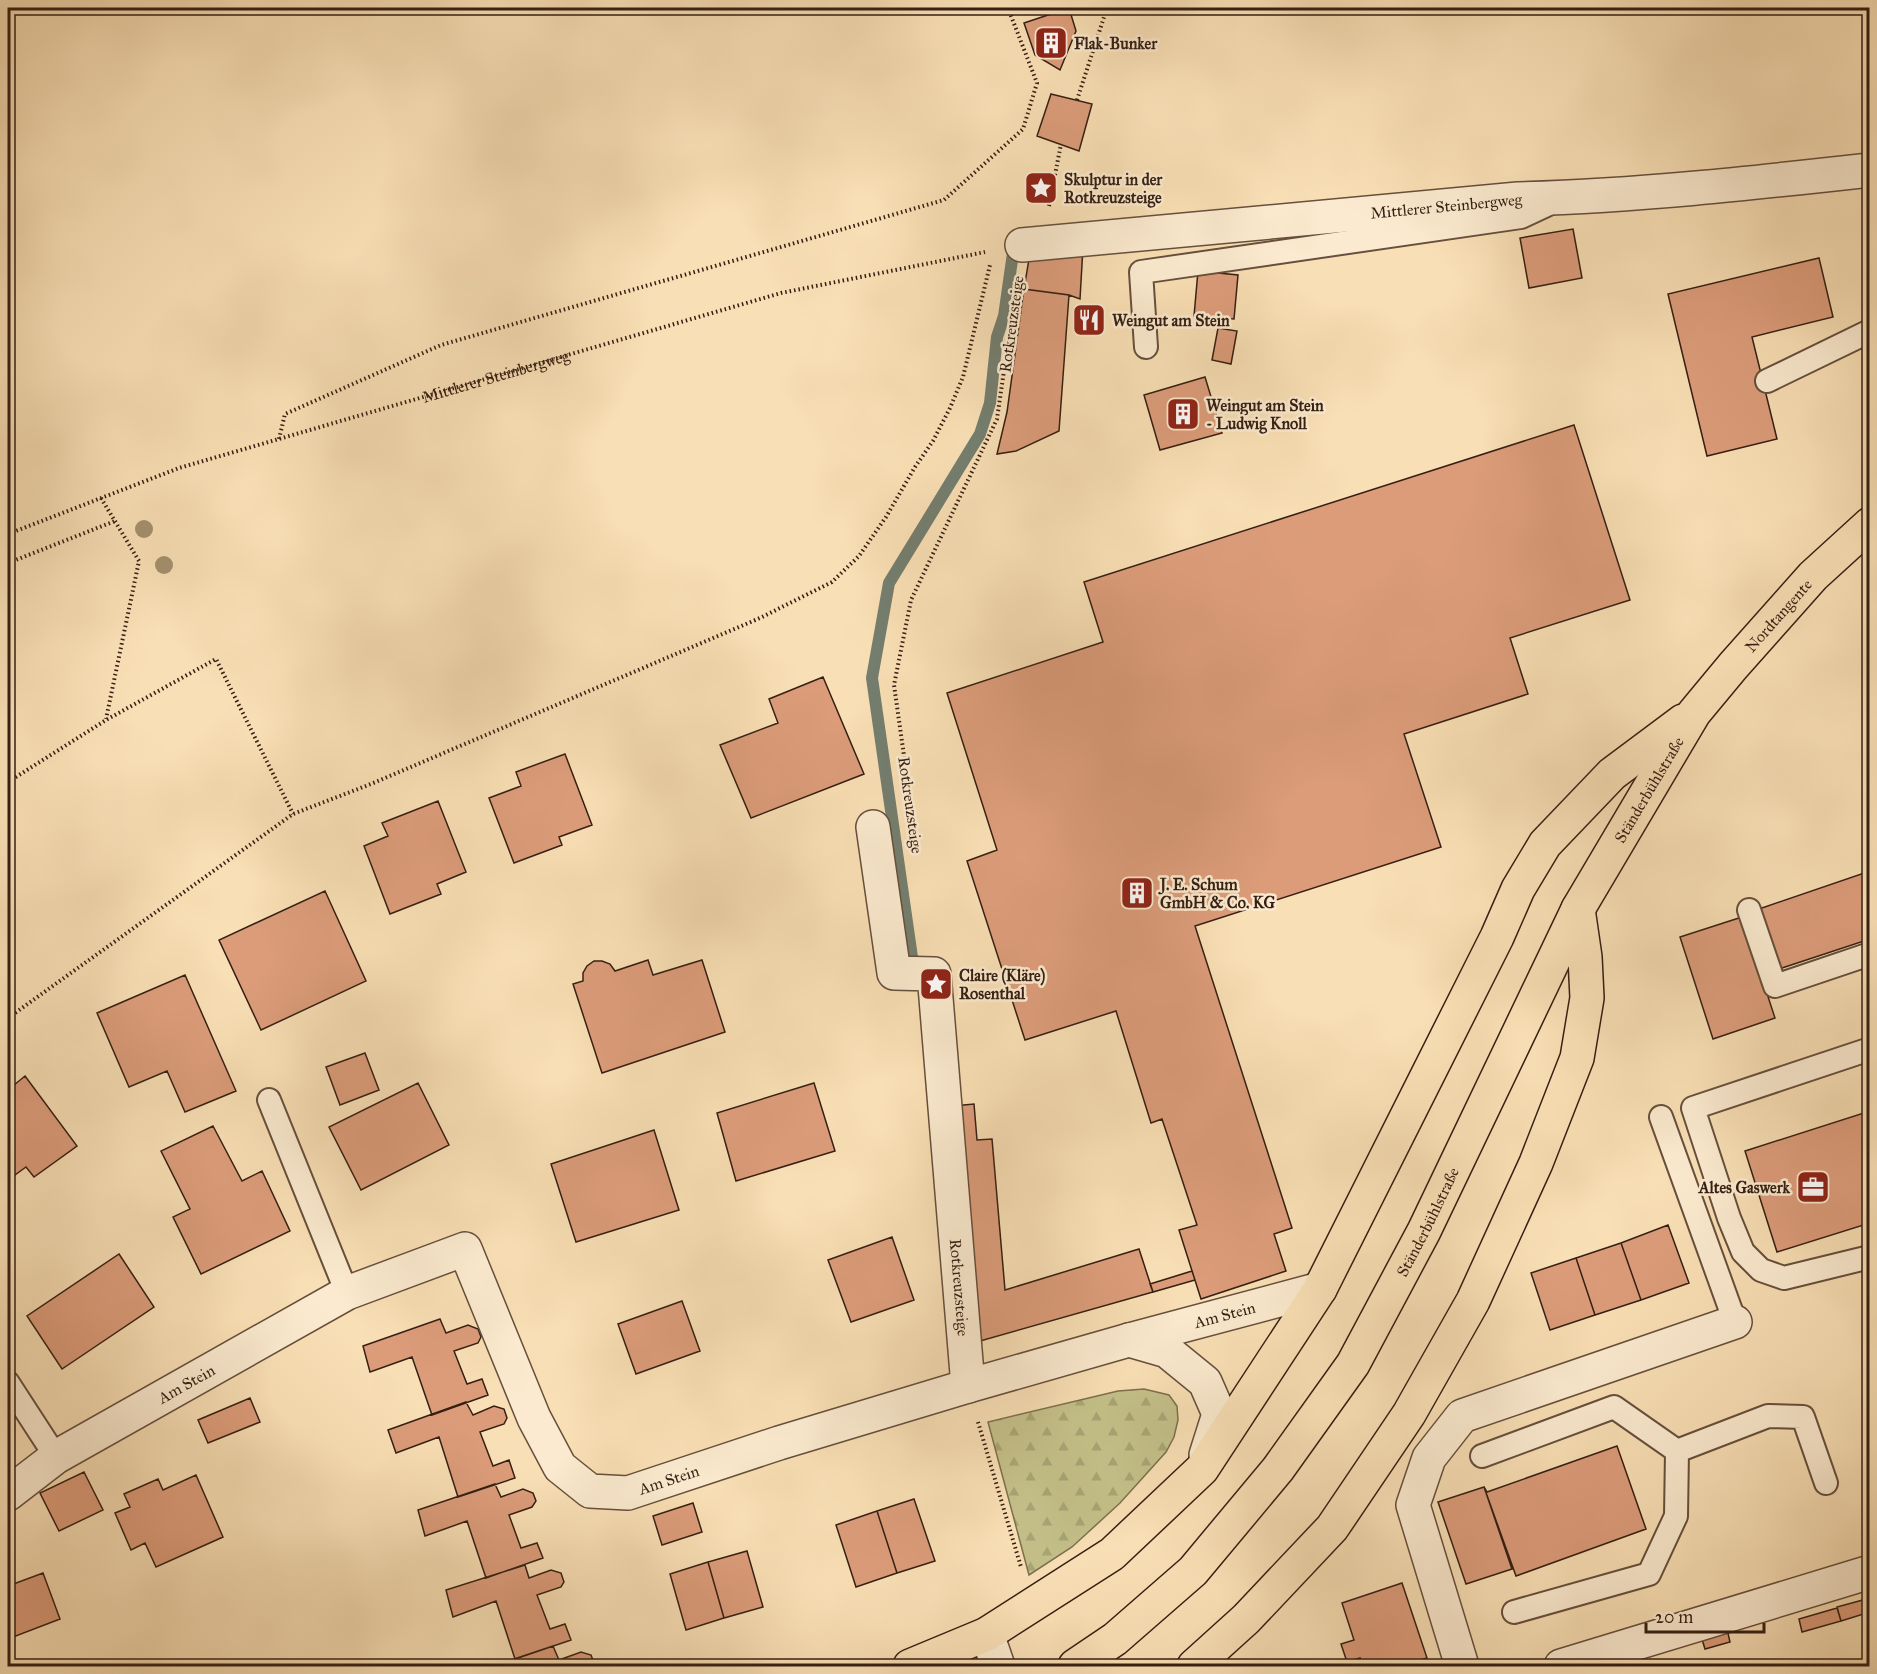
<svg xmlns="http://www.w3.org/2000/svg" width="1877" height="1674" font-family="'IM FELL Great Primer',serif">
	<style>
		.forest { fill: url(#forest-firs); stroke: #7c704e; stroke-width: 1.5 }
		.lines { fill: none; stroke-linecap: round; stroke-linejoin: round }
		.stream { stroke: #747e6f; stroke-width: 12 }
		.building { fill: #dc9c7a; stroke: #351f13; stroke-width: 1.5 }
		.lane-casing { stroke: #664f3c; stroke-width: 26 }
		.street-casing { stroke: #664f3c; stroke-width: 36 }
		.highway-casing { stroke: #351f13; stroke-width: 36 }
		.path { stroke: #351f13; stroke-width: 4; stroke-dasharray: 1.5 3; stroke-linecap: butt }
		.lane { stroke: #fbeacf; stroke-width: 22 }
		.street { stroke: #fbeacf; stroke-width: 33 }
		.highway { stroke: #f9dfb5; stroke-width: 33 }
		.tree { fill: #a5906f }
		.labels { text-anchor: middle; stroke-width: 5; stroke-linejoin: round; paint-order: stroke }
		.poi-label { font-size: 16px; font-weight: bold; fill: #351f13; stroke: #fbeacf; text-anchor: start }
		.street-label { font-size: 16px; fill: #351f13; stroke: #fbeacf }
	</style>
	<defs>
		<pattern id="forest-firs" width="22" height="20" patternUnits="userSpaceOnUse" patternTransform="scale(1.5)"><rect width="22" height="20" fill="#c4c089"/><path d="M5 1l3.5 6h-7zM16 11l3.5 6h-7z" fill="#a9a575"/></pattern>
	</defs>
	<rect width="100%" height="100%" fill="#f9dfb5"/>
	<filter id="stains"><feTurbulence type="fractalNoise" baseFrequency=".00333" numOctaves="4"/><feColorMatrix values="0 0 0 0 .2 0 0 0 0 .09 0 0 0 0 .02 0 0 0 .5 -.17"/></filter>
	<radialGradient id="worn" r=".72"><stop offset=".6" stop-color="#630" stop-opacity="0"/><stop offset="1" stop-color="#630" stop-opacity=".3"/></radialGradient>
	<!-- forest -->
	<path class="forest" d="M1144 1389 1169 1395 1177 1406 1178 1420 1174 1437 1166 1452 1120 1503 1072 1547 1029 1575 988 1422 1118 1391Z"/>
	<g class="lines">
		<!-- stream -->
		<path class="stream" d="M914 971 872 678 889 583 980 434 990 403 997 337 1004 316 1013 253"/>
	</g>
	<!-- building -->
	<path class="building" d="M1069 8 1076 31 1060 70 1035 55 1024 23Z
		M1051 94 1092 104 1079 151 1037 136Z
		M1573 229 1582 278 1529 288 1520 238Z
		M1083 247 1080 299 1069 295 1024 289 1030 253Z
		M1819 258 1833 317 1752 337 1777 439 1707 456 1668 294Z
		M1198 271 1238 275 1234 319 1194 316Z
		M1024 289 1069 295 1059 431 1016 451 997 454 1007 412Z
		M1218 328 1237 331 1231 364 1212 360Z
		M1205 377 1222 433 1160 450 1144 395Z
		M1574 425 1630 600 1510 638 1528 694 1404 734 1441 847 1195 926 1292 1228 1274 1234 1286 1271 1201 1299 1179 1230 1197 1225 1162 1119 1151 1123 1116 1011 1025 1040 967 861 997 850 947 693 1103 642 1084 582Z
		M823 677 864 774 751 818 720 745 778 723 769 699Z
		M565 754 592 825 559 837 562 845 514 863 489 798 521 786 516 772Z
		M438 801 466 872 437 884 441 894 390 914 364 846 388 836 382 823Z
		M1870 871V939L1779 969 1759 909Z
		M325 891 366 981 261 1030 219 940Z
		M1742 917 1775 1018 1713 1039 1680 937Z
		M648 960 653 975 702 960 725 1032 602 1073 573 984 583 981V973L587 966 594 961H602L610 964 615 971Z
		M185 975 236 1091 185 1112 167 1071 129 1087 97 1013Z
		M365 1053 379 1090 340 1105 326 1067Z
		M25 1076 77 1146 34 1177 26 1167 8 1180V1090Z
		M418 1083 449 1145 361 1190 329 1127Z
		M814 1083 835 1151 736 1181 717 1113Z
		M974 1104 977 1140 992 1139 1005 1290 1139 1249 1153 1292 973 1343 953 1106Z
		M1870 1111V1223L1777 1252 1745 1151Z
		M213 1126 242 1181 262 1171 290 1231 201 1274 173 1217 190 1209 161 1151Z
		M654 1130 679 1210 576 1242 551 1164Z
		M1668 1225 1689 1283 1641 1300 1621 1243Z
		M892 1237 914 1300 851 1322 828 1260Z
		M1621 1243 1641 1300 1595 1315 1576 1258Z
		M119 1254 154 1307 62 1369 27 1316Z
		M1576 1258 1595 1315 1550 1330 1531 1273Z
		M1192 1271 1195 1280 1153 1292 1150 1284Z
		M682 1301 700 1351 636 1374 618 1324Z
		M440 1319 446 1333 468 1325 478 1329 481 1337 478 1343 454 1351 467 1384 482 1379 488 1395 432 1415 412 1357 370 1372 363 1346Z
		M250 1398 260 1422 208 1443 198 1420Z
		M466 1402 473 1415 494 1406 504 1409 507 1418 504 1424 480 1432 493 1466 509 1460 515 1478 458 1497 439 1437 396 1453 388 1430Z
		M1617 1446 1646 1529 1516 1576 1484 1487 1487 1492Z
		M84 1472 103 1510 59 1531 40 1493Z
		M196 1475 223 1537 156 1567 145 1543 131 1550 115 1513 130 1507 124 1494 158 1479 163 1490Z
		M495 1484 501 1497 523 1489 533 1493 536 1501 532 1507 509 1515 521 1548 537 1543 543 1558 486 1578 467 1521 425 1536 418 1510Z
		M1484 1487 1512 1569 1466 1584 1438 1502Z
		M914 1499 935 1561 897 1573 877 1511Z
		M693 1503 702 1532 662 1545 653 1516Z
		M877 1511 897 1573 856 1587 836 1525Z
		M747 1551 763 1607 724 1618 708 1562Z
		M708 1562 724 1618 686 1630 670 1574Z
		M525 1565 529 1578 551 1570 561 1573 564 1582 561 1587 537 1595 550 1629 565 1624 571 1640 515 1659 496 1601 453 1617 446 1590Z
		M43 1573 60 1619 8 1639V1586Z
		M1402 1583 1427 1658 1400 1666H1363L1360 1658 1347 1662 1341 1644 1354 1640 1342 1603Z
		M1870 1598V1612L1841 1621 1837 1607Z
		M1837 1608 1841 1621 1802 1632 1799 1619Z
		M1727 1629 1730 1642 1705 1649 1701 1636Z
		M553 1646 559 1660 581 1652 591 1655 594 1663 592 1666H493Z"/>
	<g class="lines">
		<defs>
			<path id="lane" d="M1146 347 1141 272 1521 217 1553 202
				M1767 381 1870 331
				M1749 910 1775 986 1870 954
				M1870 1049 1693 1108 1729 1218 1743 1252 1761 1270 1784 1278 1870 1257
				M269 1100 347 1293
				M1661 1117 1735 1322
				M8 1383 56 1457
				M1482 1456 1614 1407 1677 1451
				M1514 1612 1649 1574 1676 1516 1677 1451 1768 1416 1803 1417 1826 1483"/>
			<g id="street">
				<path id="s2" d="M1022 245 1518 199C1635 196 1753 183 1870 170"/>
				<path id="s3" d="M873 827 894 973 934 974 968 1386"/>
				<path d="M1129 1340 1167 1351 1205 1382 1219 1414 1206 1455"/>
				<path id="s4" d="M8 1494 56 1457 347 1293 465 1249 534 1418 560 1467 590 1491 628 1493 779 1443 968 1386 1129 1340 1320 1289"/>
				<path d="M987 1634 998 1666"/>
				<path d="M1462 1666 1413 1505 1429 1458 1462 1416 1735 1322"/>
				<path d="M1561 1666 1870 1572"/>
			</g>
			<g id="highway">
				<path d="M910 1666 987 1634 1112 1554 1202 1469 1320 1289 1497 937 1518 889 1545 844 1612 774 1683 721"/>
				<path id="s5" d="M1075 1666 1115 1639 1193 1571 1278 1469 1353 1364 1424 1231 1578 909 1694 713 1733 666 1813 576 1870 524"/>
				<path d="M1194 1666 1246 1619 1332 1528 1409 1414 1473 1301 1536 1163 1577 1058 1587 998 1585 957 1578 909"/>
			</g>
		</defs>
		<!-- lane casing -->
		<use href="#lane" class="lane-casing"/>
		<!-- street casing -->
		<use href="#street" class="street-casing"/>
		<!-- highway casing -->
		<use href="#highway" class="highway-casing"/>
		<!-- path -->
		<g class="path">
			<path d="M1077 100 1107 8"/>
			<path d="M1049 206 1061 144"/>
			<path d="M279 439 285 414 441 345 944 200 1023 129 1037 83 1008 8"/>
			<path d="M101 498 139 561 106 719"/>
			<path id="s1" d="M8 534 179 468 781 293 985 252"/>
			<path d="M8 563 115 521"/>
			<path d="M8 782 106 720 216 659 293 814"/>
			<path d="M915 834 894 685 911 600 997 419 1017 281"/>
			<path d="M8 1018 293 814 371 784 636 671 760 618 832 582 859 556 886 517 915 467 933 441 950 408 963 377 990 265"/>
			<path d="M978 1422 1021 1567"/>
		</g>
		<!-- lane -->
		<use href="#lane" class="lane"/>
		<!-- street -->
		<use href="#street" class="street"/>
		<!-- highway -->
		<use href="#highway" class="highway"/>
	</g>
	<!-- trees -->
	<g class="tree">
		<circle cx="144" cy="529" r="9"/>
		<circle cx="164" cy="565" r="9"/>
	</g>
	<!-- icons -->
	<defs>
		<symbol id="building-square" viewBox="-11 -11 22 22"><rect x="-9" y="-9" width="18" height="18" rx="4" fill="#8f2418" stroke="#fbeacf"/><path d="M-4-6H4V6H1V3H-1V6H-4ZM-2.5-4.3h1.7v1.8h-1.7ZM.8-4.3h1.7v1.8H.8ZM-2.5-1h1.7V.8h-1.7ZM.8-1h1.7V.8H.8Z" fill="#fff"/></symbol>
		<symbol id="sight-square" viewBox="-11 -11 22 22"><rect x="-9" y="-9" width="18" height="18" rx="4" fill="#8f2418" stroke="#fbeacf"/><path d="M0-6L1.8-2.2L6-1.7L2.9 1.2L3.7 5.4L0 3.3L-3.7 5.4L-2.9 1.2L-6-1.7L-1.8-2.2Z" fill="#fff"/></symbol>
		<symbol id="restaurant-square" viewBox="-11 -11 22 22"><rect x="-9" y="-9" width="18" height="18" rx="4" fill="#8f2418" stroke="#fbeacf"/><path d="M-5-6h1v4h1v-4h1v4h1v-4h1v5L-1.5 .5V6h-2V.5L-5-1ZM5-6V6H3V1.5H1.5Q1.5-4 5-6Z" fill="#fff"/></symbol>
		<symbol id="office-square" viewBox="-11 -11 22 22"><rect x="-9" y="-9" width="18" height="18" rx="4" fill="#8f2418" stroke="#fbeacf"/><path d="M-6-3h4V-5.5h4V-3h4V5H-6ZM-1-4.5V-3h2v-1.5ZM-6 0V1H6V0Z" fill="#fff"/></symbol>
	</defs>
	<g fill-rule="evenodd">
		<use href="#building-square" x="1032" y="24" width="38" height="38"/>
		<use href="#sight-square" x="1022" y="169" width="38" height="38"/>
		<use href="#restaurant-square" x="1070" y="301" width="38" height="38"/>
		<use href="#building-square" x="1164" y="395" width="38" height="38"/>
		<use href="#building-square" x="1118" y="874" width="38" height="38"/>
		<use href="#sight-square" x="917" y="965" width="38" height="38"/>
		<use href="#office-square" x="1794" y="1168" width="38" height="38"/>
	</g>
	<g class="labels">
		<!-- poi labels -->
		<g class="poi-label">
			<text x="1074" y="49">Flak-Bunker</text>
			<text x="1064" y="185">Skulptur in der<tspan x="1064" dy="18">Rotkreuzsteige</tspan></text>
			<text x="1112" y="326">Weingut am Stein</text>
			<text x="1206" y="411">Weingut am Stein<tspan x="1206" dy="18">- Ludwig Knoll</tspan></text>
			<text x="1160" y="890">J. E. Schum<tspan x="1160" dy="18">GmbH &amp; Co. KG</tspan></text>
			<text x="959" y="981">Claire (Kläre)<tspan x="959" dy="18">Rosenthal</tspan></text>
			<text x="1790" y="1193" text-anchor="end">Altes Gaswerk</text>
		</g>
		<!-- street labels -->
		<g class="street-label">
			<text dy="6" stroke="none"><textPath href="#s2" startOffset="426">Mittlerer Steinbergweg</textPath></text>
			<text transform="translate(1011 324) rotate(-82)" y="6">Rotkreuzsteige</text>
			<text dy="6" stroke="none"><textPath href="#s1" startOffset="513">Mittlerer Steinbergweg</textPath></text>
			<text dy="6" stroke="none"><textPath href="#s5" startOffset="1278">Nordtangente</textPath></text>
			<text dy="6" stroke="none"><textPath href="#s5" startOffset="1060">Ständerbühlstraße</textPath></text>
			<text transform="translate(911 805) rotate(82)" y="6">Rotkreuzsteige</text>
			<text dy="6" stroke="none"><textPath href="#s5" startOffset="574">Ständerbühlstraße</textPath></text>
			<text dy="6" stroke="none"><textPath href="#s3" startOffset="502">Rotkreuzsteige</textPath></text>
			<text dy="6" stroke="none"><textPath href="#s4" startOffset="1458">Am Stein</textPath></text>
			<text dy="6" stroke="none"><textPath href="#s4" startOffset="210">Am Stein</textPath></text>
			<text dy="6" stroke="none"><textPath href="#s4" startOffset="878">Am Stein</textPath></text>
		</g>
	</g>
	<!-- margin -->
	<rect width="1877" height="1674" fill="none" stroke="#f9dfb5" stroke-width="30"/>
	<rect x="9" y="9" width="1859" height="1656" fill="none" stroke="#351f13" stroke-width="3"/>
	<rect x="15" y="15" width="1847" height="1644" fill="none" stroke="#351f13" stroke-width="1.5"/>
	<!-- scale -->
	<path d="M1646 1623v9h118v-9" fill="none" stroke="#351f13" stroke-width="3"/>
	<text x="1655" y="1623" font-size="18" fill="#351f13" stroke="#fbeacf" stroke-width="4.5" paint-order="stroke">20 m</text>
	<rect width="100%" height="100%" filter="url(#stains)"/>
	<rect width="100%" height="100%" fill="url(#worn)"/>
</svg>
